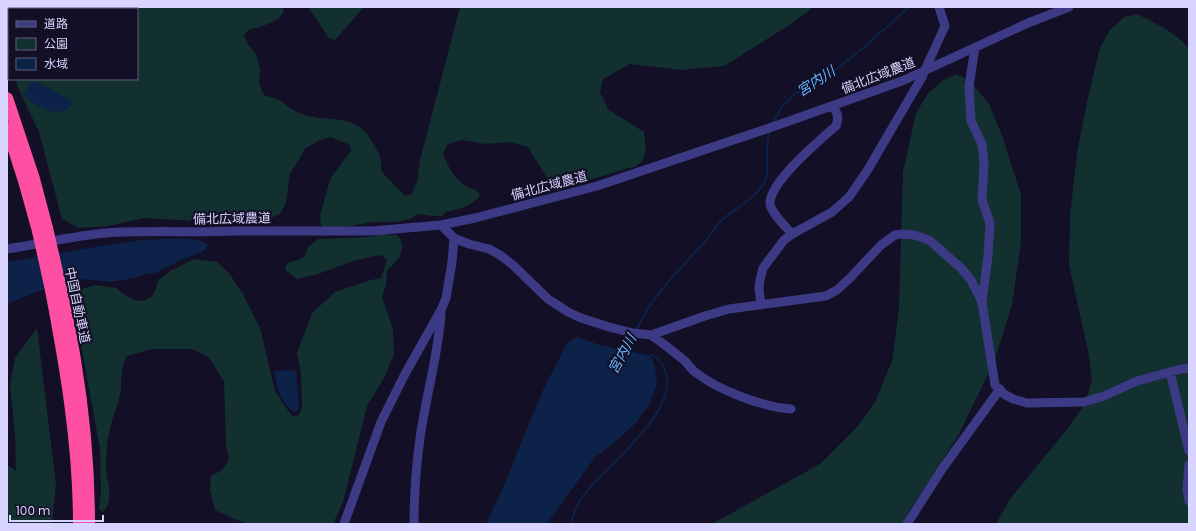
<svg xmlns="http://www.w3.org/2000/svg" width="1196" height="531" font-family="Poppins,'Noto Sans JP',sans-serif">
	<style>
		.green { fill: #12302f }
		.water { fill: #0c2248 }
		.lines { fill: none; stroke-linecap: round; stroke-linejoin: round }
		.stream { stroke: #0c2248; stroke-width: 2 }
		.minor { stroke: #3d3a85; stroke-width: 9 }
		.highway { stroke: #ff4fa3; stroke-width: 12 }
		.minor-bridge { stroke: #3d3a85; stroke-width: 9 }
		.highway-bridge { stroke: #ff4fa3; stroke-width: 12 }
		.labels { text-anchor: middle; stroke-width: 4; stroke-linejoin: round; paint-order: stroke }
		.street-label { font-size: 13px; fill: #d9d4ff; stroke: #130f26 }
		.water-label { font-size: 14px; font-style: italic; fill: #62b6ff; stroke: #130f26 }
	</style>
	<rect width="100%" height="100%" fill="#130f26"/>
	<!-- green -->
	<path class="green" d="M7 7H283L284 12 278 19 263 26 248 30 244 36 247 43 256 54 260 69 259 84 264 95C269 96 274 98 279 100 289 106 295 113 308 116 337 123 357 112 374 145 380 156 382 158 381 171L404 195H411L417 182 420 160 460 7H812L810 10 791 24 724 66 682 70 630 64 603 79 600 92 608 109 644 132C645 143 649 155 639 164 636 167 629 168 625 169 601 177 577 184 553 188L528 147 511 142 485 144 462 140 448 144 443 153C447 165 454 178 464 185 469 188 474 189 479 192V197C472 206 457 210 445 212L443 216H432L417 214 411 219 396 222H372L345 227H321L320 215 331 177 351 151 350 145 331 137 318 141 305 149 290 174 286 202 281 213 267 220 251 222H215L144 218 109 226 79 228 62 219 39 132 18 88 16 79H137V9H9V55L7 51Z
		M308 7H364L335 40 329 38Z
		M1137 14C1154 22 1178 34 1189 49V524H996L1010 499 1068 428 1082 408 1088 394 1092 380 1088 351 1069 265 1070 216 1077 153 1088 97 1100 48 1110 30 1124 17Z
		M957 74 972 83 989 104 1003 138 1021 195V242L1012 305 994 362 958 436 906 516 903 524H712L820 464 857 427 875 402 892 361 899 308 903 172 916 113 928 93 944 80Z
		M381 234 397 235 400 238 402 245 401 253 399 258 387 271 386 285 382 297 393 329 394 355 384 378 367 406 343 502 333 524H249L234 519 215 510 210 490 211 476 222 470 229 459 226 444 224 382 209 357 192 349H152L127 356C119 371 123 380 120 395 118 405 113 415 111 425 107 439 106 454 106 468 107 483 115 500 103 512L99 509 101 493 100 449 74 307 82 289 95 285 116 288 125 295 137 301 146 300 152 296 156 289 158 281 170 271 194 259 217 262 229 273 244 296 260 328 275 391 291 415 297 417 300 413 302 405 301 373 297 353 312 313 335 292 371 280 381 278 387 259 380 255 353 261 318 274 297 279 285 270 287 263 298 260 305 256 308 247 318 239 370 237Z
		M37 328 56 484 52 524H7V465L16 471 15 434 10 385 15 358Z"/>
	<!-- water -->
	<path class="water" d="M33 81 57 92 73 102C62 123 34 106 23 94Z
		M142 240C161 240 192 235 208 244L206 249 200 253 185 258 155 273 146 274 134 278 111 282 79 279 33 293 7 304V262L88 248Z
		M576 337 597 344 651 356 655 368 657 384 649 405 633 426 608 448 595 457 547 524H486L502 490 542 392 567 343Z
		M296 370 299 408 296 412H293C281 402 276 386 274 371Z"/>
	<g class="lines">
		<!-- stream -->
		<path class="stream" d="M772 124 782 107 796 93 824 79 862 49 909 7
			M636 331C651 297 678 271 703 244 709 237 714 229 720 222 735 207 757 200 766 179 768 175 767 168 767 164 767 152 766 142 770 130
			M625 352 633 337
			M570 524C573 515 577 504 583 496 606 465 677 415 666 373 664 365 660 358 651 355L649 358"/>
		<!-- minor -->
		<path class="minor" d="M975 47 969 87 971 121 982 144 984 164 982 200 990 223 988 256 982 302 995 385 1004 394 1013 399 1027 403 1084 402 1104 396 1137 381 1181 369 1189 368
			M929 61 945 26 939 7
			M441 225 454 238 469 244 489 249 500 255 514 266 548 299 568 312 581 318 609 327 633 333 651 335 705 316 729 309 826 296 837 290 849 279 881 245 895 235 902 234 914 235 929 240 961 268 971 280 982 302
			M792 234C786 227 769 211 770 202 772 180 819 141 836 126 839 118 838 114 833 106
			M7 249C40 244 73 236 106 233 149 230 191 233 234 231H372L441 225 475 218 597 186 778 125 902 81 1028 23 1069 7
			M761 305 759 289 760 280 763 268 784 240 794 233 832 212 849 197 867 171 922 77
			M651 335C663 343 674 352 685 361 688 364 691 369 695 372 718 390 762 407 791 409
			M1170 372 1189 451
			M1189 465 1187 489 1189 501
			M344 524 381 422 405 374 441 310 446 298 452 262 454 238
			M414 524C414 495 416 467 420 438 426 396 438 356 441 314
			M907 524 942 469 1000 389"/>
		<!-- highway -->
		<path class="highway" d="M7 98 34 179 47 228
			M7 128 24 181 38 231
			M61 289C66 312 71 336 75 360 84 414 89 470 89 524
			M51 290C66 368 79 445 79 524"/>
		<!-- minor-bridge -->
		<path class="minor-bridge" d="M922 77 929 61"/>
		<!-- highway-bridge -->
		<path class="highway-bridge" d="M47 228 61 289
			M38 231 51 290"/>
	</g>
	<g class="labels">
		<!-- street labels -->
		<g class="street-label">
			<text transform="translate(878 75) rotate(-21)" y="5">備北広域農道</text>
			<text transform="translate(549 185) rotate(-15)" y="5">備北広域農道</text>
			<text transform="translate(232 218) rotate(-1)" y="5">備北広域農道</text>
			<text transform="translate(78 305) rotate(78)" y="5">中国自動車道</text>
		</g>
		<!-- water labels -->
		<g class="water-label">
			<text transform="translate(816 81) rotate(-33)" y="5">宮内川</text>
			<text transform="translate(622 354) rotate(-61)" y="5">宮内川</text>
		</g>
	</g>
	<!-- border -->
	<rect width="1196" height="531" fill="none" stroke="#d9d4ff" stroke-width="16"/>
	<!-- legend -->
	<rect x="8" y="8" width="130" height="72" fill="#130f26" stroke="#625e7d"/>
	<rect x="16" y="21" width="20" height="6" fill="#3d3a85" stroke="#625e7d"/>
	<text x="44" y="28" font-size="12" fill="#d9d4ff">道路</text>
	<rect x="16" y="38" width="20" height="12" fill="#12302f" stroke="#625e7d"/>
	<text x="44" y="48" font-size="12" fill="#d9d4ff">公園</text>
	<rect x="16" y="58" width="20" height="12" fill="#0c2248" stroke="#625e7d"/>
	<text x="44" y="68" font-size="12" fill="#d9d4ff">水域</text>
	<!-- scale -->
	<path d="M10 515v6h93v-6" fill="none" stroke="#d9d4ff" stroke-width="2"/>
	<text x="16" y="515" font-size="12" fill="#d9d4ff" stroke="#130f26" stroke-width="3" paint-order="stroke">100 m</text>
</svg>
